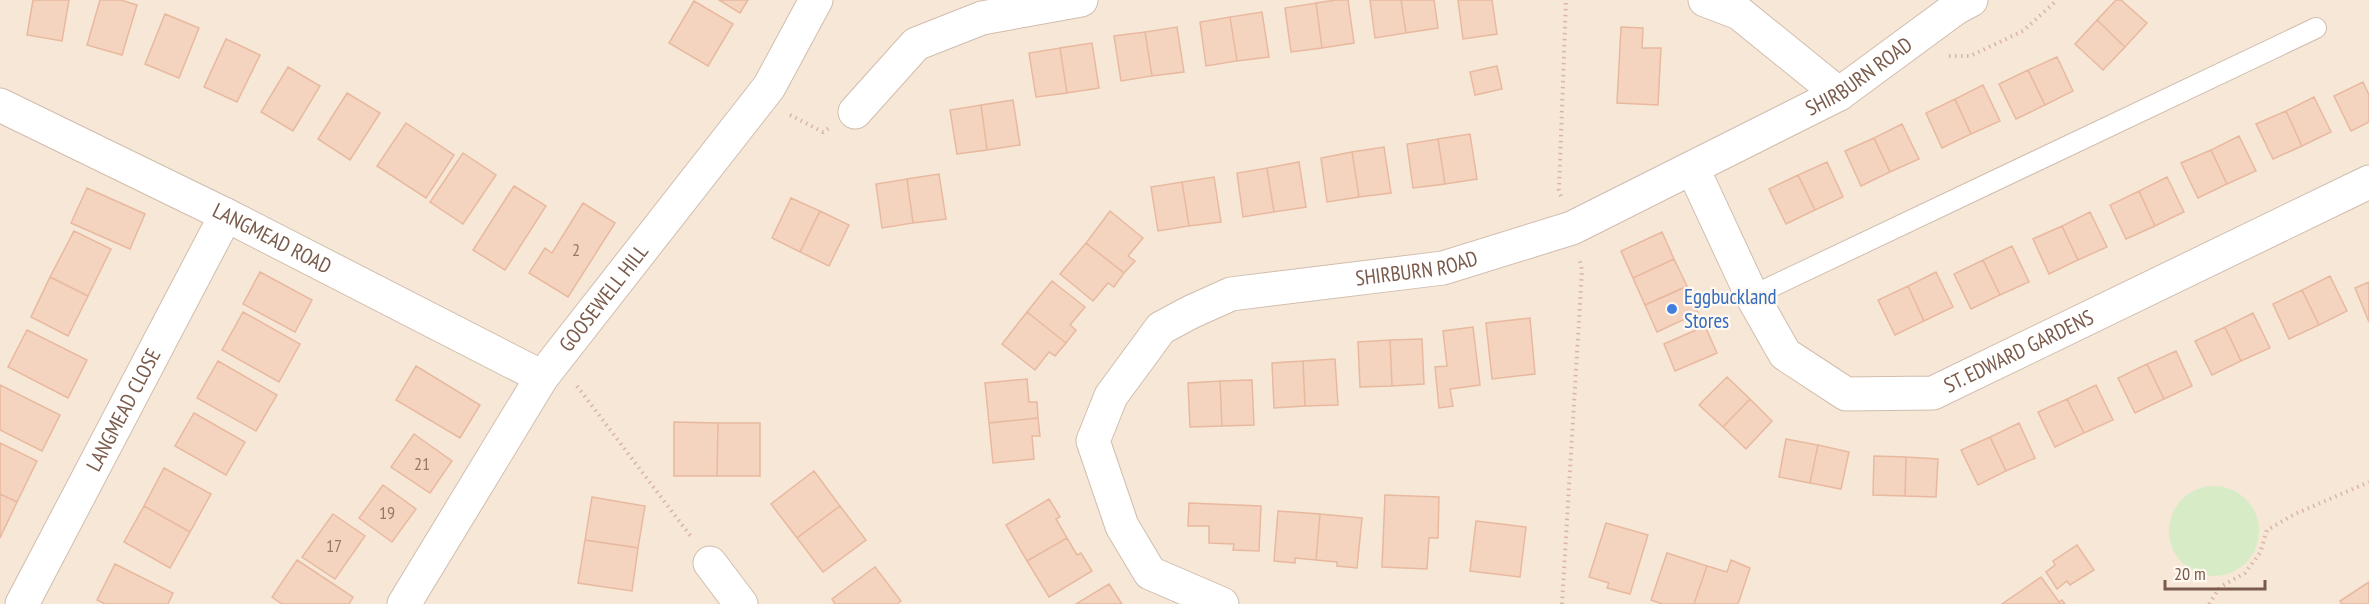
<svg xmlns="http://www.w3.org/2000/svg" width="2369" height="604" font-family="'PT Sans Narrow',sans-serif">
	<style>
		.residential { fill: #f6e7d7 }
		.green { fill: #d7ecc6 }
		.building { fill: #f4d3bf; stroke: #e8b99f; stroke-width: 1.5 }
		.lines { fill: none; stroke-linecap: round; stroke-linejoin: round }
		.lane-casing { stroke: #d1bdad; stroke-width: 22 }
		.street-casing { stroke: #d1bdad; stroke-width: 35 }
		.path { stroke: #dab6a2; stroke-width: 4; stroke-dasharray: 1.5 4.5; stroke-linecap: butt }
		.lane { stroke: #fff; stroke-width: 20 }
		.street { stroke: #fff; stroke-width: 33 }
		.shop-dot { fill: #3f7fe0; stroke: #fff9f1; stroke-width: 2 }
		.labels { text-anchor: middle; stroke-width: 4.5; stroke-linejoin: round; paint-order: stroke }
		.number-label { font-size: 18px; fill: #987968 }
		.street-label { font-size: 21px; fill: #7a5b4b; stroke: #fff9f1 }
		.shop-label { font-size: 21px; fill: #366cbe; stroke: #fff9f1; text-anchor: start }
	</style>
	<rect width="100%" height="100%" fill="#fdf5e9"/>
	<!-- residential -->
	<path class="residential" d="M0 0H2369V604H0Z"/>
	<!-- green -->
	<path class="green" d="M2169 531a45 45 0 1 1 90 0a45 45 0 1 1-90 0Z"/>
	<!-- building -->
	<path class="building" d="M33 0H69L62 41 27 35Z
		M100 0H121L137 5 122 55 87 45Z
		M719 0H748L740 13Z
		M1336 0H1348L1354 43 1322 48 1316 3Z
		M1370 0H1401L1406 33 1375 38Z
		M1401 0H1434L1438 28 1406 33Z
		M1458 0H1492L1497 34 1463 39Z
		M2116 0H2121L2147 23 2125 47 2097 20Z
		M694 1 733 24 708 66 669 43Z
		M1316 3 1322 48 1291 52 1285 8Z
		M1262 12 1269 57 1237 61 1230 17Z
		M165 14 199 28 179 78 145 64Z
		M1230 17 1237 61 1206 66 1200 22Z
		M2097 20 2125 47 2103 70 2075 44Z
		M1177 27 1184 72 1152 76 1145 32Z
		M1621 27 1643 28 1642 48H1661L1658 105 1617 103Z
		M1145 32 1152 76 1121 81 1114 36Z
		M226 39 260 55 237 102 204 87Z
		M1092 43 1099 88 1067 93 1060 48Z
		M1060 48 1067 93 1036 97 1029 53Z
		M2057 57 2073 91 2045 105 2028 70Z
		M1497 66 1502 89 1475 95 1470 72Z
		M288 67 320 86 293 131 261 112Z
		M2028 70 2045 105 2016 119 1999 84Z
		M2363 82 2369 95V122L2351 131 2334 96Z
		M1983 85 2000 121 1971 134 1955 99Z
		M347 93 380 113 350 160 318 139Z
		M2314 97 2331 132 2302 146 2286 111Z
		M1955 99 1971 134 1942 148 1926 113Z
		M1013 100 1020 145 987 150 981 105Z
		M981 105 987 150 957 154 950 110Z
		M2286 111 2302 146 2273 159 2256 124Z
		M406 123 454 155 426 198 377 166Z
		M1902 124 1919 159 1890 172 1874 138Z
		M1470 134 1477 179 1445 184 1438 139Z
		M2239 136 2256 171 2227 184 2211 150Z
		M1874 138 1890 172 1861 186 1845 151Z
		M1438 139 1445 184 1413 188 1407 144Z
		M1384 147 1391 193 1359 197 1352 152Z
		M2211 150 2227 184 2198 198 2181 163Z
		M1352 152 1359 197 1327 202 1321 158Z
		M463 153 496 175 463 224 430 202Z
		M1299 162 1306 207 1274 212 1267 168Z
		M1827 162 1843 197 1815 210 1798 175Z
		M1267 168 1274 212 1243 217 1237 173Z
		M939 174 946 219 913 223 907 179Z
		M1798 175 1815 210 1786 224 1769 189Z
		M1214 177 1221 222 1189 226 1182 182Z
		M2167 177 2184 212 2155 226 2139 191Z
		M907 179 913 223 882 228 876 184Z
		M1182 182 1189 226 1158 231 1151 187Z
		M514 186 546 206 505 270 473 250Z
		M87 188 145 214 130 249 71 223Z
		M2139 191 2155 226 2126 239 2110 205Z
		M791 198 820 211 800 252 772 238Z
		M583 203 615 223 568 297 529 273 545 248 552 253Z
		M820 211 849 225 829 266 800 252Z
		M1110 211 1143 238 1128 256 1135 261 1124 273 1086 243Z
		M2090 212 2107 247 2078 260 2062 226Z
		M2062 226 2078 260 2049 274 2033 239Z
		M74 231 111 249 88 296 50 277Z
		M1662 232 1674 259 1633 278 1621 251Z
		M1086 243 1124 273 1114 287 1108 283 1093 301 1060 274Z
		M2012 246 2029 282 2000 295 1983 260Z
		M1674 259 1687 286 1645 305 1633 278Z
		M1983 260 2000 295 1971 309 1954 274Z
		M260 272 312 300 295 332 243 304Z
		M1936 272 1953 307 1924 321 1908 286Z
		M2330 276 2347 311 2319 325 2302 290Z
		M50 277 88 296 68 336 31 317Z
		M1052 281 1085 307 1070 325 1076 330 1066 343 1027 312Z
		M2369 282V322L2355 288Z
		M1908 286 1924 321 1895 335 1878 300Z
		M1686 287 1698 313 1657 332 1645 305Z
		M2302 290 2319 325 2289 339 2273 304Z
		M243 312 300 344 279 382 222 350Z
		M1027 312 1066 343 1055 356 1049 352 1035 370 1002 344Z
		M2253 313 2270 348 2241 361 2225 327Z
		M1530 318 1535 374 1492 379 1486 323Z
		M1705 326 1717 353 1675 371 1664 344Z
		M1473 327 1480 385 1450 389 1453 406 1439 408 1435 367 1447 366 1443 331Z
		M2225 327 2241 361 2212 375 2195 341Z
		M27 330 87 360 68 398 8 367Z
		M1422 339 1424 384 1392 386 1390 340Z
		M1390 340 1392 386 1360 387 1358 342Z
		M2176 351 2192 386 2164 399 2147 364Z
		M1335 359 1338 405 1305 406 1303 361Z
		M218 361 277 395 256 431 197 398Z
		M1303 361 1305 406 1274 408 1272 363Z
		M2147 364 2164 399 2135 413 2118 378Z
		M416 366 480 405 460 438 396 400Z
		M1727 377 1750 399 1723 427 1699 405Z
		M1027 379 1029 402H1037L1038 418 989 423 985 383Z
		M1252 380 1254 425 1222 426 1220 381Z
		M1220 381 1222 426 1190 427 1188 383Z
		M0 385 60 415 42 451 0 430Z
		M2096 385 2113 420 2084 433 2067 399Z
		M1750 399 1772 421 1746 449 1723 427Z
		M2067 399 2084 433 2055 447 2038 412Z
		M194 413 245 442 226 475 175 446Z
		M1038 418 1040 436H1032L1034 459 993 463 989 423Z
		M674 422 718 423 717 476H674Z
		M718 423H760V476H717Z
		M2019 423 2035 458 2006 471 1990 437Z
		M414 434 452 461 430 493 391 467Z
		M1990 437 2006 471 1978 485 1961 450Z
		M1786 439 1818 445 1810 483 1779 477Z
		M0 443 37 461 17 502 0 494Z
		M1818 445 1849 452 1841 489 1810 483Z
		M1874 456 1906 457 1905 496 1873 495Z
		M1906 457 1938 459 1936 497 1905 496Z
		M164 468 211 494 190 532 144 506Z
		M814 471 840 506 797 538 771 504Z
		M383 485 416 509 392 542 359 518Z
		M0 494 17 502 0 538Z
		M1385 495 1439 497 1438 538H1429L1427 569 1382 567Z
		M592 497 645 506 638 548 585 540Z
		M1049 499 1060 517 1056 519 1067 538 1027 561 1006 525Z
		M1189 503 1261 506 1259 551 1233 550 1234 544 1209 543V526H1188Z
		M144 506 190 532 170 568 124 542Z
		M840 506 866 540 823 572 797 538Z
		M1278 511 1320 514 1316 560 1295 558V563L1274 561Z
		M333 514 365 536 335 579 302 557Z
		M1320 514 1362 518 1357 568 1337 566V562L1316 560Z
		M1476 521 1526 527 1520 577 1470 571Z
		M1606 523 1648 535 1630 594 1607 588 1609 583 1589 577Z
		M1067 538 1077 555 1081 553 1092 571 1049 597 1027 561Z
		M585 540 638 548 632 591 578 583Z
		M2077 545 2094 570 2070 585 2067 581 2057 589 2046 572 2055 565 2053 561Z
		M1667 553 1707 566 1694 604H1662L1651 600Z
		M297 560 353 597 349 604H282L272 597Z
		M1731 560 1750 568 1738 604H1694L1707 566 1727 572Z
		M115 564 173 593 168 604H105L97 600Z
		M875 567 901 601 897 604H835L832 599Z
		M2041 577 2059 602 2062 600 2065 604H2002Z
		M2369 582V604H2342L2340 601Z
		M1109 584 1122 604H1076Z"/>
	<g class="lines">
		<defs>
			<path id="lane" d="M1752 296 2316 28"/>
			<g id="street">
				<path d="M1705 0 1739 13 1839 94"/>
				<path id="s1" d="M0 105 226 215 542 377"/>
				<path d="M855 112 916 44 982 18 1081 0"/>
				<path id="s2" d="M1693 169 1752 296 1785 354 1846 394 1933 393 2369 182"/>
				<path d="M710 563 741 604"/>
				<path id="s3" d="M22 604 226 215"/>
				<path id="s4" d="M404 604 542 377 769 87 816 0"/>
				<path id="s5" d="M1222 604 1150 573 1122 526 1093 441 1111 396 1161 328 1191 312 1231 294 1443 268 1572 228 1839 94 1956 8 1971 0"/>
			</g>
		</defs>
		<!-- lane casing -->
		<use href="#lane" class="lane-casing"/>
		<!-- street casing -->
		<use href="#street" class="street-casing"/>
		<!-- path -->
		<path class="path" d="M1949 56H1970L2023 31 2057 0
			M790 115 823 132 829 128
			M1561 196 1559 190 1566 0
			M577 386 692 538
			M1562 604 1582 270 1580 261
			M2209 604 2220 587 2245 573 2260 553 2267 530 2295 514 2369 482"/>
		<!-- lane -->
		<use href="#lane" class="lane"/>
		<!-- street -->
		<use href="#street" class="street"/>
	</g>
	<!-- markers -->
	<circle class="shop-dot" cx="1672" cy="309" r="6"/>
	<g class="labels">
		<!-- number labels -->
		<g class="number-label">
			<text x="576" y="256">2</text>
			<text x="422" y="470">21</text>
			<text x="387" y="519">19</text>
			<text x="334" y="552">17</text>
		</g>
		<!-- street labels -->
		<g class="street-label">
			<text dy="7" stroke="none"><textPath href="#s5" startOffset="1107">SHIRBURN ROAD</textPath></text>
			<text dy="7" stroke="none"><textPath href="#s1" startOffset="303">LANGMEAD ROAD</textPath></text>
			<text dy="7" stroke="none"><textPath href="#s5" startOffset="621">SHIRBURN ROAD</textPath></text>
			<text dy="7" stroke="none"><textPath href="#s4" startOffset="366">GOOSEWELL HILL</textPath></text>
			<text dy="7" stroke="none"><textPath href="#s2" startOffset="462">ST. EDWARD GARDENS</textPath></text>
			<text dy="7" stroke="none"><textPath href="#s3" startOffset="219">LANGMEAD CLOSE</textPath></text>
		</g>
		<!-- shop labels -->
		<g class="shop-label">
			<text x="1684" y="304">Eggbuckland<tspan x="1684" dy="24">Stores</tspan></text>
		</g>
	</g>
	<!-- scale -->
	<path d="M2165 580v9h100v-9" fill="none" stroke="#7a5b4b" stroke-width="3"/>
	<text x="2174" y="580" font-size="18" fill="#7a5b4b" stroke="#fff9f1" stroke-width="4.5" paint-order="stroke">20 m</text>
</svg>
